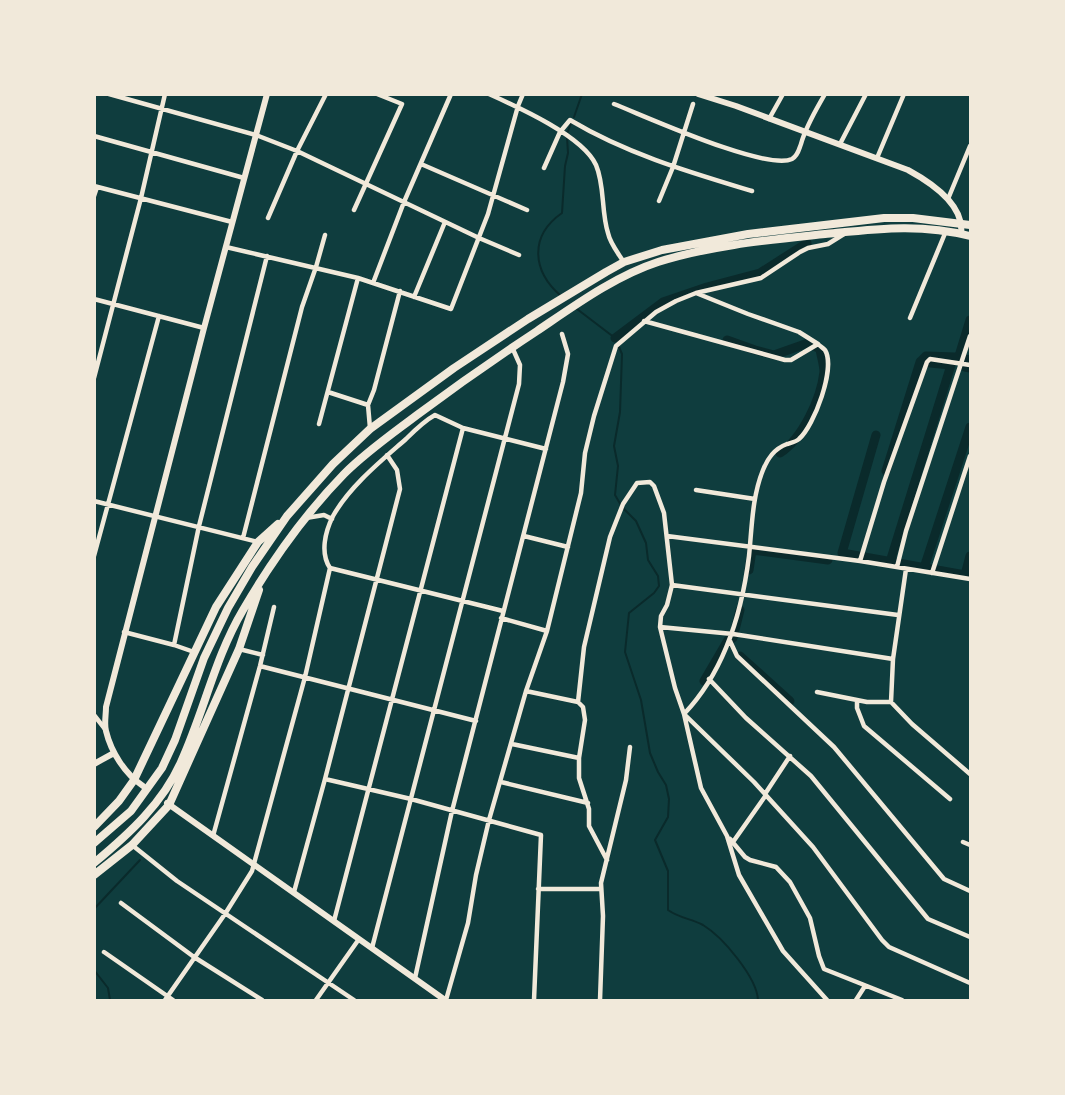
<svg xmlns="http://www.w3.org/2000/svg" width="1065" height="1095" font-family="Commissioner,sans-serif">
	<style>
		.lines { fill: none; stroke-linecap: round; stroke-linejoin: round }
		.stream { stroke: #0a2a2b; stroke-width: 2 }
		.canal { stroke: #0a2a2b; stroke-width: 9 }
		.minor { stroke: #f1e9da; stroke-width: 4.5 }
		.tertiary { stroke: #f1e9da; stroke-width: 6 }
		.trunk { stroke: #f1e9da; stroke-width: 8 }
	</style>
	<rect width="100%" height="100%" fill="#0f3d3e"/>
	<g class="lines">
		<!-- stream -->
		<path class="stream" d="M574 117 582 94
			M567 134 571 123
			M561 296C532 271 529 236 562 213L565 166 568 153 567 137
			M577 309 615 338 616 341
			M619 347 622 354 620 412 614 446 618 466 615 495 622 507 636 521 646 543 648 560 658 576 659 586 654 593 629 613 625 652 641 700 650 753 658 772 666 785 669 799 668 817 655 840 668 871V910C679 918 692 919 703 925 723 937 757 978 758 1000
			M94 909 140 860
			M94 970 108 988 110 1000"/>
		<!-- canal -->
		<path class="canal" d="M615 338 663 302 707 287 760 273 807 243
			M727 340 755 350 774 355 808 343 820 349C821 356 824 365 824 372 821 399 802 439 780 453
			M959 356 970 320
			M920 362 926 356 954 357 970 360
			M965 367 970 368
			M876 435 842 553 965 575 970 556
			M886 471 920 362 951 365 890 562
			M924 568 970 427
			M749 570 752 550 828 560
			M740 656 790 701
			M704 681 728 640 733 638 740 610"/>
		<!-- minor -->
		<path class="minor" d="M109 94 256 135 297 151 479 238 519 255
			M489 94C518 107 583 136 596 165 605 186 601 211 608 233 610 243 618 253 623 261
			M614 104C645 116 765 171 792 159 798 156 799 149 801 144 806 126 816 110 825 94
			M769 119 783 94
			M94 136 244 178
			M840 144 866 94
			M877 158 904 94
			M421 164 527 210
			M544 168 560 132 570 120C627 154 689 172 752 191
			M94 186 232 222
			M94 196 97 187
			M948 199 970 146
			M659 201 673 167 693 104
			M354 210 402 104 377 94
			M268 218 297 151 326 94
			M226 247 358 278 451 309 488 214 518 106 523 94
			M373 283 404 202 451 94
			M696 293 748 314 799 332 818 344
			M414 297 445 222
			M94 299 204 328
			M910 318 946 231
			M644 321 785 360H791L818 344C820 346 823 348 825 350 836 368 814 426 799 439 796 442 790 443 787 444 774 449 768 458 763 470 752 497 752 527 749 556 742 612 724 672 684 714
			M94 378 141 198 165 94
			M328 392 368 405
			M319 424 358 278
			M370 428 368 405 374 390 400 291
			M696 490 755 499
			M94 501 258 542
			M306 518 324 515 332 519
			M524 536 568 547
			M667 536 860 561 970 579
			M243 538 302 307 316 267 325 235
			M94 556 159 316
			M860 561 884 482 927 362 930 359 970 365
			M897 567 906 531 970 336
			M330 568 503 611
			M906 569 893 659 891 702 912 724 970 774
			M932 573 970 456
			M672 585 898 615
			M501 618 547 631
			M660 627 733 634 893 659
			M124 632 174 645
			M730 641 737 656 834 747 944 879 970 891
			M239 649 263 655
			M194 652 174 645 199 526 267 256
			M260 666 476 721
			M709 679 746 718 811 776 928 919 970 937
			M526 691 578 702 584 647 610 537 623 504 637 483 650 482 654 486 664 513 672 585 667 605 661 616 660 627 675 688 684 714 701 788 727 836 739 875 783 951 827 1000
			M817 692 867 702H891
			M857 700V708L864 726 950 799
			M578 702 583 707 585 720 579 758V778L589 809V826L607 860
			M684 714 754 782 813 847 882 940 889 947 970 983
			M94 715 105 729
			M512 744 579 758
			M325 779 411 799 541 835 534 1000
			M501 782 588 803
			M765 794 790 756
			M213 836 260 666 274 607
			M730 839 745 857 750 860 776 867 790 882 810 918 819 956 824 969 902 1000
			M733 842 766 795
			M963 842 970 845
			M132 845 177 881 354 1000
			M538 889H601
			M294 892 325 779 400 489 397 470 387 455
			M121 903 194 957 262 1000
			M334 921 463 428
			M372 948 519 384 520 365 512 347
			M104 952 173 1000
			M415 978 452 811 563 382 568 354 562 334
			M165 1000 225 914 252 871 305 677 330 568C320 553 325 532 333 516 350 486 381 461 406 439 415 430 424 421 435 415L463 428 546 449
			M316 1000 359 939
			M446 1000 468 923 476 875 489 820 526 691 547 631 581 493 585 453 594 416 616 346 656 312 676 301 696 293 761 278 800 252 808 248 828 244 844 234
			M600 1000 603 916 601 883 626 780 630 747
			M856 1000 865 986"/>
		<!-- tertiary -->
		<path class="tertiary" d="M698 94 736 106 908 170C930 182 965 205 961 234
			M94 764 114 753
			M143 786C125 774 111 752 106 731 104 724 106 715 106 707L204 328 267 94
			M167 803 445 1000"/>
		<!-- trunk -->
		<path class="trunk" d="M94 827 119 801 134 780 216 607 258 542 278 524
			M94 843 131 811 162 768 175 740 204 658 228 608 252 567 287 516 333 464 370 429 454 368 528 319 606 272 624 262 662 250 748 234 884 218H913L970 225
			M94 863C129 834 163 803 181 762 204 712 215 657 243 610 271 562 305 514 344 474 366 452 392 434 417 415 456 386 496 358 537 331 574 306 615 276 658 262 712 245 769 240 825 234 876 229 920 223 970 236
			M94 875 132 845 169 805 239 649 259 590"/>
	</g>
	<!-- border -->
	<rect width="1065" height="1095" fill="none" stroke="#f1e9da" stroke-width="192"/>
</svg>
